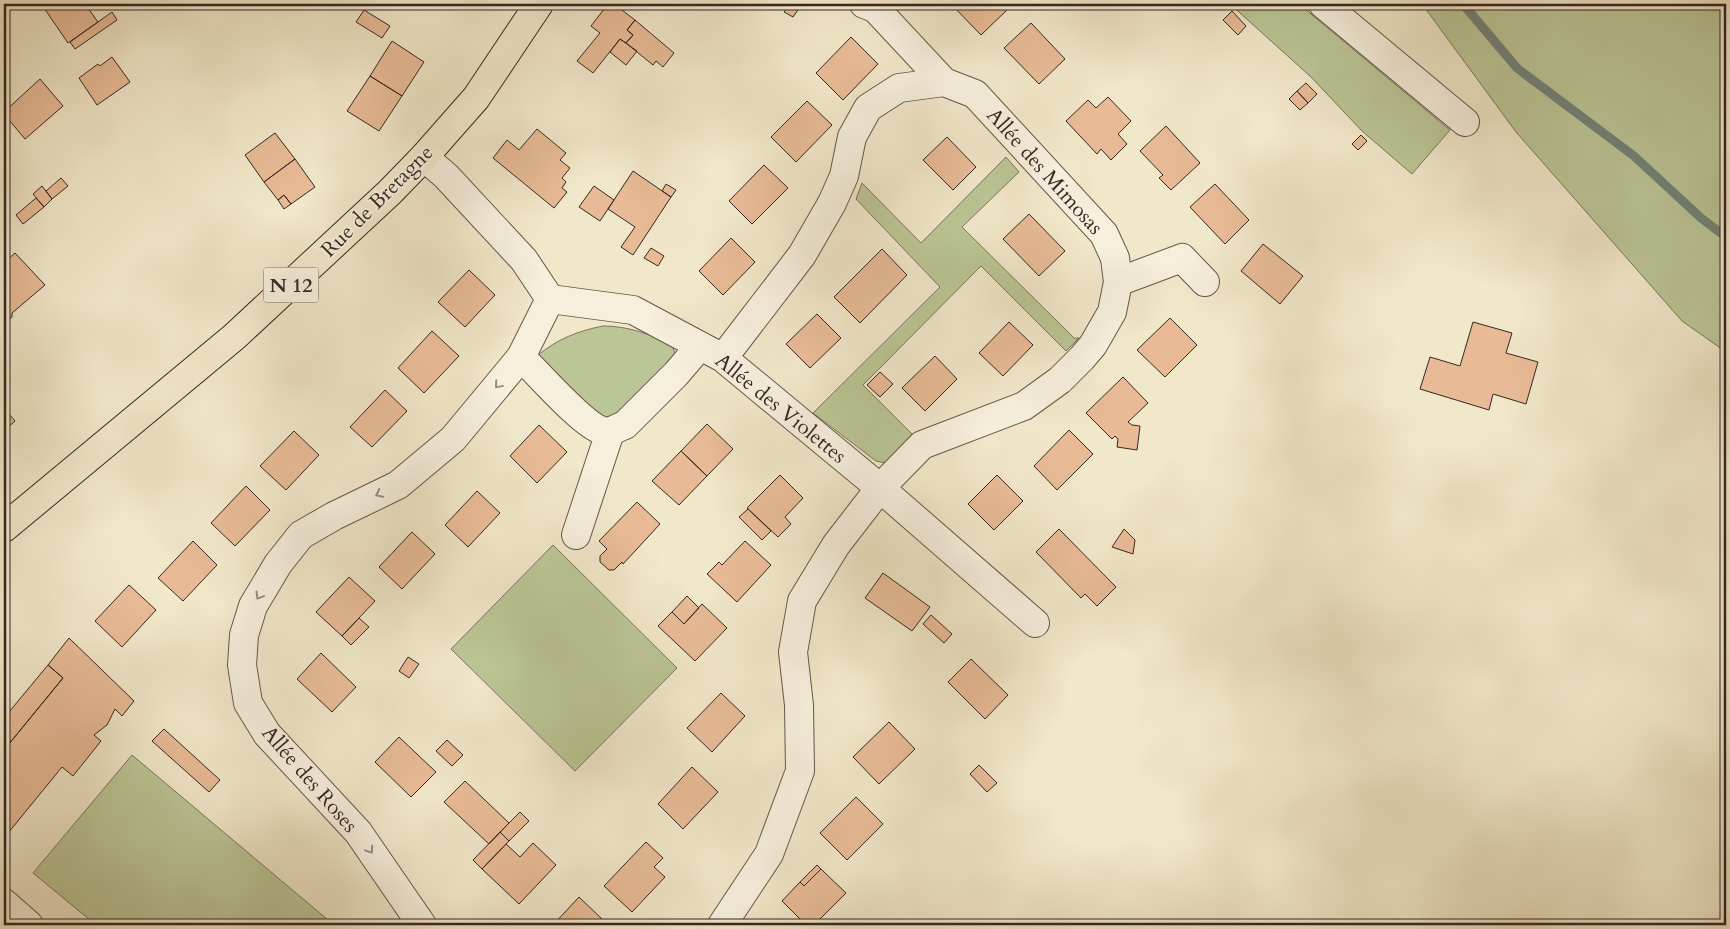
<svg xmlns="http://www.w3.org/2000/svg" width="1730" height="929" font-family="Cardo,serif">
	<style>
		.green { fill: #bbc596; stroke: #78765c }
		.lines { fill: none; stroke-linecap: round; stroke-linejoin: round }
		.stream { stroke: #728379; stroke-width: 9 }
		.building { fill: #e8bb96; stroke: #352723 }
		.minor-casing { stroke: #64574c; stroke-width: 30 }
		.major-casing { stroke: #352723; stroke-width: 30 }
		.minor { stroke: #f6efdc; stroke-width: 28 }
		.major { stroke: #f1e7c9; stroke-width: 28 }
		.oneway { stroke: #968b80 }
		.labels { text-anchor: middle; stroke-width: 4; stroke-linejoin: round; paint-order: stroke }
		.shield { fill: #f6efdc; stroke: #6f635a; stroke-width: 1 }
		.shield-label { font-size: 20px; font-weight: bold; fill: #352723 }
		.street-label { font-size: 21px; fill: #352723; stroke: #f6efdc }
	</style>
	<rect width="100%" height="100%" fill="#f1e7c9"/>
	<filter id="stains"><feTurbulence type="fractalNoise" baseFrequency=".004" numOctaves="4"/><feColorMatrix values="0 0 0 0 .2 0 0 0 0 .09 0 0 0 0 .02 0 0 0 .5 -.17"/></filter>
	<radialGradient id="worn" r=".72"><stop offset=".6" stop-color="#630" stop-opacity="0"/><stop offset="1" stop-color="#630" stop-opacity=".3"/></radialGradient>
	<!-- green -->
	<path class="green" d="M1230 4H1299L1450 130 1412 174 1362 131 1311 77Z
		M1422 4H1726V352L1682 321 1516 132Z
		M1006 157 1019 172 962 227 1074 338H1079L1066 351 981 266 863 385 919 441 886 463 876 461 813 413 940 287 856 199 862 183 921 243Z
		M603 326C628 326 650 334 672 345L676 356 621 418 603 421 537 356C557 339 578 331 603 326Z
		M553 545 677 668 575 771 451 649Z
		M132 755 334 925H96L33 873Z"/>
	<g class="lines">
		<!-- stream -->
		<path class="stream" d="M1463 4 1517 68 1634 156 1701 218 1726 237"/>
	</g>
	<!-- building -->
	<path class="building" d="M49 4H85L98 22 68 43 44 8Z
		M608 4H614L635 20 627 30 633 35 626 43 620 39 593 73 577 61 600 33 591 26Z
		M790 4H802L793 17 784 12Z
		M951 4H1003L1008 9 981 35Z
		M364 10 390 26 382 38 356 22Z
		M1232 11 1246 26 1238 35 1223 20Z
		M112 12 117 20 75 49 70 42Z
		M635 20 674 53 663 67 656 61 653 65 626 43 633 35 627 30Z
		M1031 23 1065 59 1039 84 1004 48Z
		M851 37 878 64 843 100 816 73Z
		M620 39 637 51 626 65 610 52Z
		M392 41 424 62 402 96 370 76Z
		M112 57 130 82 97 105 79 78 98 64 100 66Z
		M370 76 402 96 379 131 347 111Z
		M40 79 63 106 25 139 4 114V112Z
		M1306 83 1317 94 1308 103 1297 91Z
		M1297 91 1308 103 1300 110 1289 99Z
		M1108 97 1131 121 1118 134 1127 144 1111 160 1101 149 1097 154 1066 121 1088 100 1096 108Z
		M807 101 832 125 796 162 771 137Z
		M1166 126 1200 163 1171 190 1159 178 1163 175 1140 151Z
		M537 129 566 153 560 160 570 168 562 178 566 182 562 188 567 192 554 208 493 158 507 140 519 150Z
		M275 133 295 159 264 182 245 155Z
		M1361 135 1367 141 1358 150 1352 144Z
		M947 137 976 167 953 190 923 160Z
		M295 159 315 187 291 204 284 195 278 200 264 182Z
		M764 165 788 188 752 224 729 201Z
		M633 171 671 197 633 255 621 247 635 227 608 209Z
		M61 178 68 186 52 199 46 191Z
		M666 184 676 190 671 197 662 191Z
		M1215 184 1249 220 1225 244 1190 207Z
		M42 186 52 199 44 207 33 194Z
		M594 186 614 200 600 221 579 207Z
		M284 195 291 204 284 209 278 200Z
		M36 198 44 207 23 224 16 215Z
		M1029 214 1065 251 1039 276 1003 239Z
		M731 238 755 262 723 295 699 271Z
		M1263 244 1303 276 1280 304 1241 271Z
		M651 248 664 256 658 266 644 258Z
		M882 249 907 275 860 323 834 297Z
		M15 253 45 285 12 313V317L4 324V274L10 268 5 262Z
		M469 270 495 295 465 327 438 302Z
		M817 314 841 338 810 368 786 344Z
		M1170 318 1197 345 1165 377 1137 350Z
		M1009 322 1033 345 1003 376 979 353Z
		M1473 322 1512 333 1506 353 1538 362 1526 404 1493 394 1489 410 1420 389 1430 357 1460 366Z
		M432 331 459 356 424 393 398 368Z
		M935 356 957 379 925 411 902 388Z
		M880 372 893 384 880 397 867 385Z
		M1123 377 1148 403 1128 422 1132 425 1140 426 1137 450 1117 447 1118 439 1115 436 1112 439 1086 413Z
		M385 390 407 411 372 447 350 427Z
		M4 408 15 421 4 431Z
		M707 424 733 449 707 476 681 451Z
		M539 425 567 452 537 483 510 456Z
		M1069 430 1093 454 1057 490 1034 466Z
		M294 431 319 455 286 490 260 466Z
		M681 451 707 476 679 505 652 481Z
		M780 475 803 498 785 517 791 524 778 537 747 508Z
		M997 475 1023 501 994 530 968 504Z
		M246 486 270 510 235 546 211 523Z
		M477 491 500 513 468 547 445 525Z
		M637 502 660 524 623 564 622 562 614 570H609L600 562V556L607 549 599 541Z
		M748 509 771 531 762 540 739 517Z
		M1059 529 1116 587 1097 606 1085 594 1081 598 1036 552Z
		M1124 529 1135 540 1133 554 1112 547Z
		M412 532 435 554 402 589 379 567Z
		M193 541 217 565 183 601 158 578Z
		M745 541 771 565 737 602 707 574 719 562 722 565Z
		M883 573 930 607 912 631 865 598Z
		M349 577 375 601 342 636 316 612Z
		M129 585 156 610 122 647 95 621Z
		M687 596 699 608 684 624 672 612Z
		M702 604 727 628 695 661 658 626 672 612 684 624Z
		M931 615 952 634 944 643 923 624Z
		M359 618 369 627 351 645 342 636Z
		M69 638 134 701 122 716 115 709 107 725 94 735 101 741 73 776 62 767 4 838V750L63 678 48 665Z
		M321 653 356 687 332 712 297 679Z
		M408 657 419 664 409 678 399 671Z
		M971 659 1008 695 985 719 948 682Z
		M48 665 63 678 4 750V718Z
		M721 693 745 716 712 752 687 728Z
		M889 722 915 749 879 784 853 757Z
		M164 729 220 780 209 792 152 741Z
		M399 737 436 772 411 797 375 762Z
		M447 740 463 755 452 766 436 751Z
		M979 765 997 783 987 792 970 774Z
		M692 767 718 792 683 829 658 804Z
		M465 781 509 823 489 844 444 802Z
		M856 797 883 824 847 860 820 833Z
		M520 812 529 821 509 841 500 832Z
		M500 832 509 841 482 869 473 860Z
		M646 842 663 858 654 867 665 877 632 912 604 886Z
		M533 843 556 865 519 904 482 869 506 844 520 857Z
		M817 865 821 869 804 886 800 882Z
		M821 869 846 893 814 925H806L782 901 800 882 804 886Z
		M579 897 602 919 597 925H553Z"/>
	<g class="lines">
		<defs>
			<path id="minor" d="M864 4 875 8 944 82
				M1323 4 1465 122
				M424 157 446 176 524 260 550 299 633 310 723 358 880 488 1035 623
				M1118 282 1182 258 1205 282
				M521 357C537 372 585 428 604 431 612 433 618 427 625 425L676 374 700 346
				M576 535 610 432
				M4 903 29 925
				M422 925 358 832 267 734 248 703 242 665 244 635 253 606 278 564 301 535 334 516 398 485 453 439 521 357 550 299
				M722 925 769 854 800 771 799 705 793 652 802 601 836 545 880 488 922 445 1024 406 1060 380 1082 358 1093 345 1112 312 1118 282 1115 258 1104 234 975 94 944 82 899 88 868 108 852 137 844 176 832 203 802 255 723 358"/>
			<path id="major" d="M4 528 234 337 390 192 424 157 476 98 539 4"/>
		</defs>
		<!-- minor casing -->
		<use href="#minor" class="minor-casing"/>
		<!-- major casing -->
		<use href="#major" class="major-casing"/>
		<!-- minor -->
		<use href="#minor" class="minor"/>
		<!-- major -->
		<use href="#major" class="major"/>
	</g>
	<!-- one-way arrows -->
	<defs><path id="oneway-chevron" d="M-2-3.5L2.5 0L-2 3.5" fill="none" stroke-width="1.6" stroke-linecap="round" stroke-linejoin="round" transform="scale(1.25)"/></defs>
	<g class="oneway">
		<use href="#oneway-chevron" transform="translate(498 385) rotate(130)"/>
		<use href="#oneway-chevron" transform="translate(379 494) rotate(154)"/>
		<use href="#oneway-chevron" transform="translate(259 596) rotate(121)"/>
		<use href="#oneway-chevron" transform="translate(370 850) rotate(56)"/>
	</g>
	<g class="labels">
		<!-- shield labels -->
		<rect class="shield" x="263.5" y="267.5" width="55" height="35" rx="4"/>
		<g class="shield-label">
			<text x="291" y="292">N 12</text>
		</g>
		<!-- street labels -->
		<g class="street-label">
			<text transform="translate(1045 171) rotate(48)" y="7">Allée des Mimosas</text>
			<text transform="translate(377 201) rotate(-45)" y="7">Rue de Bretagne</text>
			<text transform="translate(781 408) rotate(39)" y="7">Allée des Violettes</text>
			<text transform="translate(310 779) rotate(49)" y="7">Allée des Roses</text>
		</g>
	</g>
	<!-- margin -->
	<rect width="1730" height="929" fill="none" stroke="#f1e7c9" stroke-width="20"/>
	<rect x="5" y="5" width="1720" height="919" fill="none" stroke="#352723" stroke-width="2.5"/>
	<rect x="10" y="10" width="1710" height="909" fill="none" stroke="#352723"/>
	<rect width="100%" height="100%" filter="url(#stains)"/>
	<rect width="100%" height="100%" fill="url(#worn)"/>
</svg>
